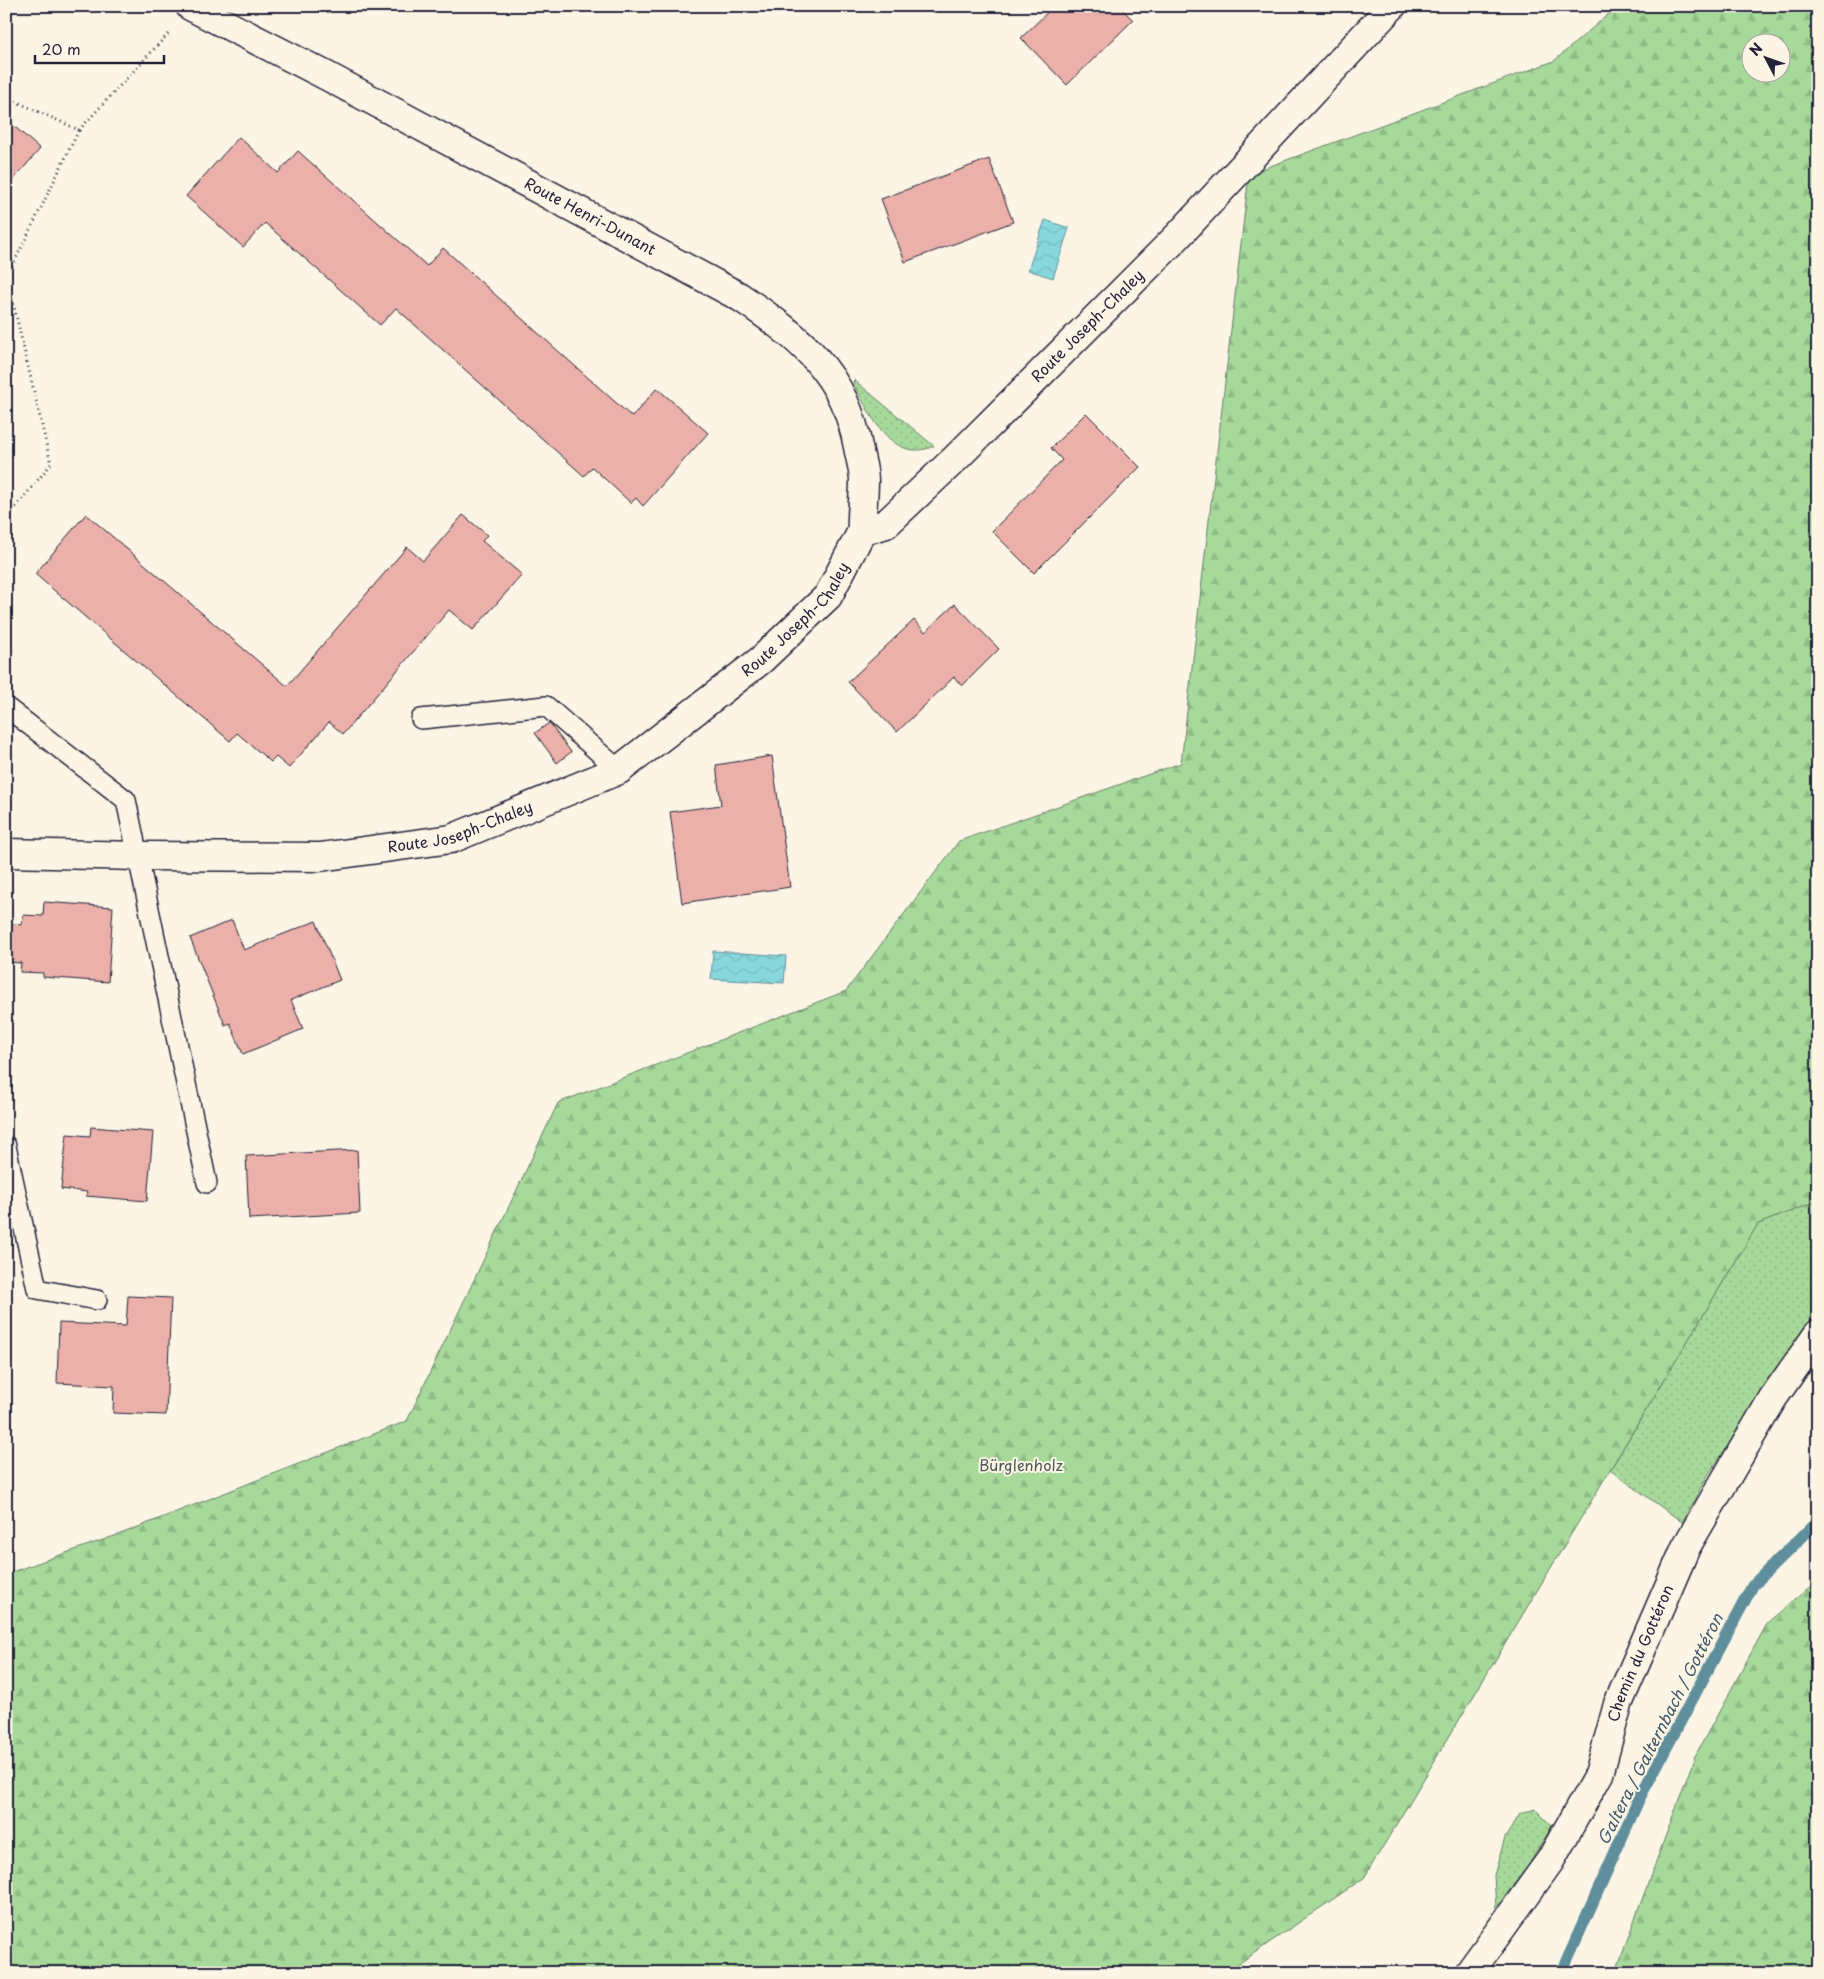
<svg xmlns="http://www.w3.org/2000/svg" width="1824" height="1979" font-family="'Playpen Sans',sans-serif">
	<style>
		.grass { fill: url(#grass-dots); stroke: #647e6a }
		.forest { fill: url(#forest-firs); stroke: #647e6a; fill-rule: evenodd }
		.water { fill: url(#water-waves); stroke: #5f8f9c }
		.lines { fill: none; stroke-linecap: round; stroke-linejoin: round }
		.stream { stroke: #5f8f9c; stroke-width: 12 }
		.building { fill: #ebb0a9; stroke: #22223b }
		.lane-casing { stroke: #22223b; stroke-width: 22 }
		.street-casing { stroke: #22223b; stroke-width: 31 }
		.path { stroke: #22223b; stroke-width: 3; stroke-dasharray: 1 4; stroke-linecap: butt }
		.lane { stroke: #fcf5e5; stroke-width: 19 }
		.street { stroke: #fcf5e5; stroke-width: 28 }
		.labels { text-anchor: middle; stroke-width: 4; stroke-linejoin: round; paint-order: stroke }
		.street-label { font-size: 15px; fill: #22223b; stroke: #fcf5e5 }
		.park-label { font-size: 15px; fill: #4a5958; stroke: #fcf5e5 }
		.water-label { font-size: 16px; font-style: italic; fill: #40596c; stroke: #fcf5e5 }
	</style>
	<defs>
		<pattern id="grass-dots" width="8" height="8" patternUnits="userSpaceOnUse" patternTransform="scale(1.25)"><rect width="8" height="8" fill="#a7d99a"/><path d="M2 2h.1M6 6h.1" fill="none" stroke="#8fba86" stroke-width="1.8" stroke-linecap="round"/></pattern>
		<pattern id="forest-firs" width="22" height="20" patternUnits="userSpaceOnUse" patternTransform="scale(1.25)"><rect width="22" height="20" fill="#a7d99a"/><path d="M5 1l3.5 6h-7zM16 11l3.5 6h-7z" fill="#8fba86"/></pattern>
		<pattern id="water-waves" width="16" height="10" patternUnits="userSpaceOnUse" patternTransform="scale(1.25)"><rect width="16" height="10" fill="#87d8dd"/><path d="M0 5q4-4 8 0t8 0" fill="none" stroke="#74b9bf"/></pattern>
	</defs>
	<rect width="100%" height="100%" fill="#fcf5e5"/>
	<filter id="ink" filterUnits="userSpaceOnUse"><feTurbulence type="fractalNoise" baseFrequency=".02" numOctaves="2"/><feDisplacementMap in="SourceGraphic" scale="10" xChannelSelector="R" yChannelSelector="G"/><feConvolveMatrix kernelMatrix="1 2 1 2 8 2 1 2 1" color-interpolation-filters="sRGB"/></filter>
	<g filter="url(#ink)">
		<!-- grass -->
		<path class="grass" d="M854 380 934 446C891 465 870 413 853 383Z
			M1818 1201V1314L1708 1475 1682 1522 1610 1470 1758 1224Z
			M1535 1809 1552 1826 1528 1866 1496 1908 1494 1875 1505 1838 1520 1814Z"/>
		<!-- forest -->
		<path class="forest" d="M1618 6H1818V1201L1758 1224 1364 1878 1225 1973H6V1574L123 1533 407 1421 558 1103 846 991 959 841 1181 763 1249 174 1554 61ZM1752 42H1782V72H1752Z
			M1818 1580V1973H1615L1695 1756 1768 1622Z"/>
		<!-- water -->
		<path class="water" d="M1045 220 1069 228 1053 278 1028 270Z
			M713 951 786 956 784 983 711 979Z"/>
		<g class="lines">
			<!-- stream -->
			<path class="stream" d="M1561 1973 1639 1799 1753 1585 1818 1521"/>
		</g>
		<!-- building -->
		<path class="building" d="M1054 6H1119L1133 20 1067 85 1021 38Z
			M6 119 40 149 6 188Z
			M239 137 278 173 298 151 427 266 443 248 632 417 657 388 708 433 643 506 636 498 631 503 592 467 584 476 396 308 380 325 265 223 243 247 186 196Z
			M989 159 1013 222 905 262 881 199Z
			M1086 413 1140 467 1034 573 992 531 1062 460 1051 448Z
			M86 514 287 686 407 547 423 561 463 515 487 535 482 541 522 575 473 630 449 610 343 734 329 722 289 768 276 757 271 762 237 733 230 741 35 574Z
			M955 604 999 649 962 686 954 677 897 732 848 682 914 620 925 632Z
			M549 723 571 752 557 763 535 733Z
			M772 756 790 887 682 903 670 812 721 805 716 765Z
			M44 902 113 907 108 982 43 977V973L20 972 21 963 6 962V923L22 925 23 915 43 916Z
			M232 920 244 950 316 921 340 980 291 1000 303 1029 243 1054 230 1023 225 1025 190 938Z
			M91 1127 153 1132 147 1201 86 1196 87 1192 61 1189 67 1134 90 1136Z
			M357 1150 360 1213 249 1219 246 1156Z
			M128 1296 171 1298 166 1415 113 1413 114 1386 57 1383 59 1323 126 1326Z"/>
		<g class="lines">
			<defs>
				<path id="lane" d="M6 707 126 800 207 1183
					M421 719 546 706 619 770
					M6 1146 37 1289 97 1300"/>
				<g id="street">
					<path id="s1" d="M190 6 325 75 740 297C799 337 845 373 858 447 860 458 864 470 864 481 864 498 861 514 862 531"/>
					<path id="s2" d="M6 853 139 856 320 857 451 839 619 770 761 660 828 596 862 531 886 524 956 458 1178 236 1392 6"/>
					<path id="s3" d="M1469 1973 1550 1861 1599 1774 1618 1704 1686 1547 1773 1398 1818 1334"/>
				</g>
			</defs>
			<!-- lane casing -->
			<use href="#lane" class="lane-casing"/>
			<!-- street casing -->
			<use href="#street" class="street-casing"/>
			<!-- path -->
			<path class="path" d="M6 97 79 130 168 34
				M6 519 51 464 7 277 79 130"/>
			<!-- lane -->
			<use href="#lane" class="lane"/>
			<!-- street -->
			<use href="#street" class="street"/>
		</g>
	</g>
	<g class="labels">
		<!-- street labels -->
		<g class="street-label">
			<text dy="5" stroke="none"><textPath href="#s1" startOffset="452">Route Henri-Dunant</textPath></text>
			<text dy="5" stroke="none"><textPath href="#s2" startOffset="1281">Route Joseph-Chaley</textPath></text>
			<text dy="5" stroke="none"><textPath href="#s2" startOffset="861">Route Joseph-Chaley</textPath></text>
			<text dy="5" stroke="none"><textPath href="#s2" startOffset="458">Route Joseph-Chaley</textPath></text>
			<text dy="5" stroke="none"><textPath href="#s3" startOffset="366">Chemin du Gottéron</textPath></text>
		</g>
		<!-- park labels -->
		<g class="park-label">
			<text x="1021" y="1471">Bürglenholz</text>
		</g>
		<!-- water labels -->
		<g class="water-label">
			<text transform="translate(1660 1729) rotate(-63)" y="6">Galtera / Galternbach / Gottéron</text>
		</g>
	</g>
	<!-- margin -->
	<rect width="1824" height="1979" fill="none" stroke="#fcf5e5" stroke-width="25"/>
	<rect x="12" y="12" width="1799" height="1954" fill="none" stroke="#22223b" stroke-width="2" filter="url(#ink)"/>
	<!-- north arrow -->
	<g transform="translate(1766 58) rotate(311)"><circle r="24" fill="#fcf5e5" stroke="#a5a1a1"/>
	<path d="M0-4L9 19L0 12L-9 19Z" fill="#22223b"/>
	<text y="-8" font-size="14" font-weight="bold" text-anchor="middle" fill="#22223b">N</text>
	</g>
	<!-- scale -->
	<path d="M35 55v8h129v-8" fill="none" stroke="#22223b" stroke-width="2.5"/>
	<text x="42" y="55" font-size="15" fill="#22223b" stroke="#fcf5e5" stroke-width="4" paint-order="stroke">20 m</text>
</svg>
